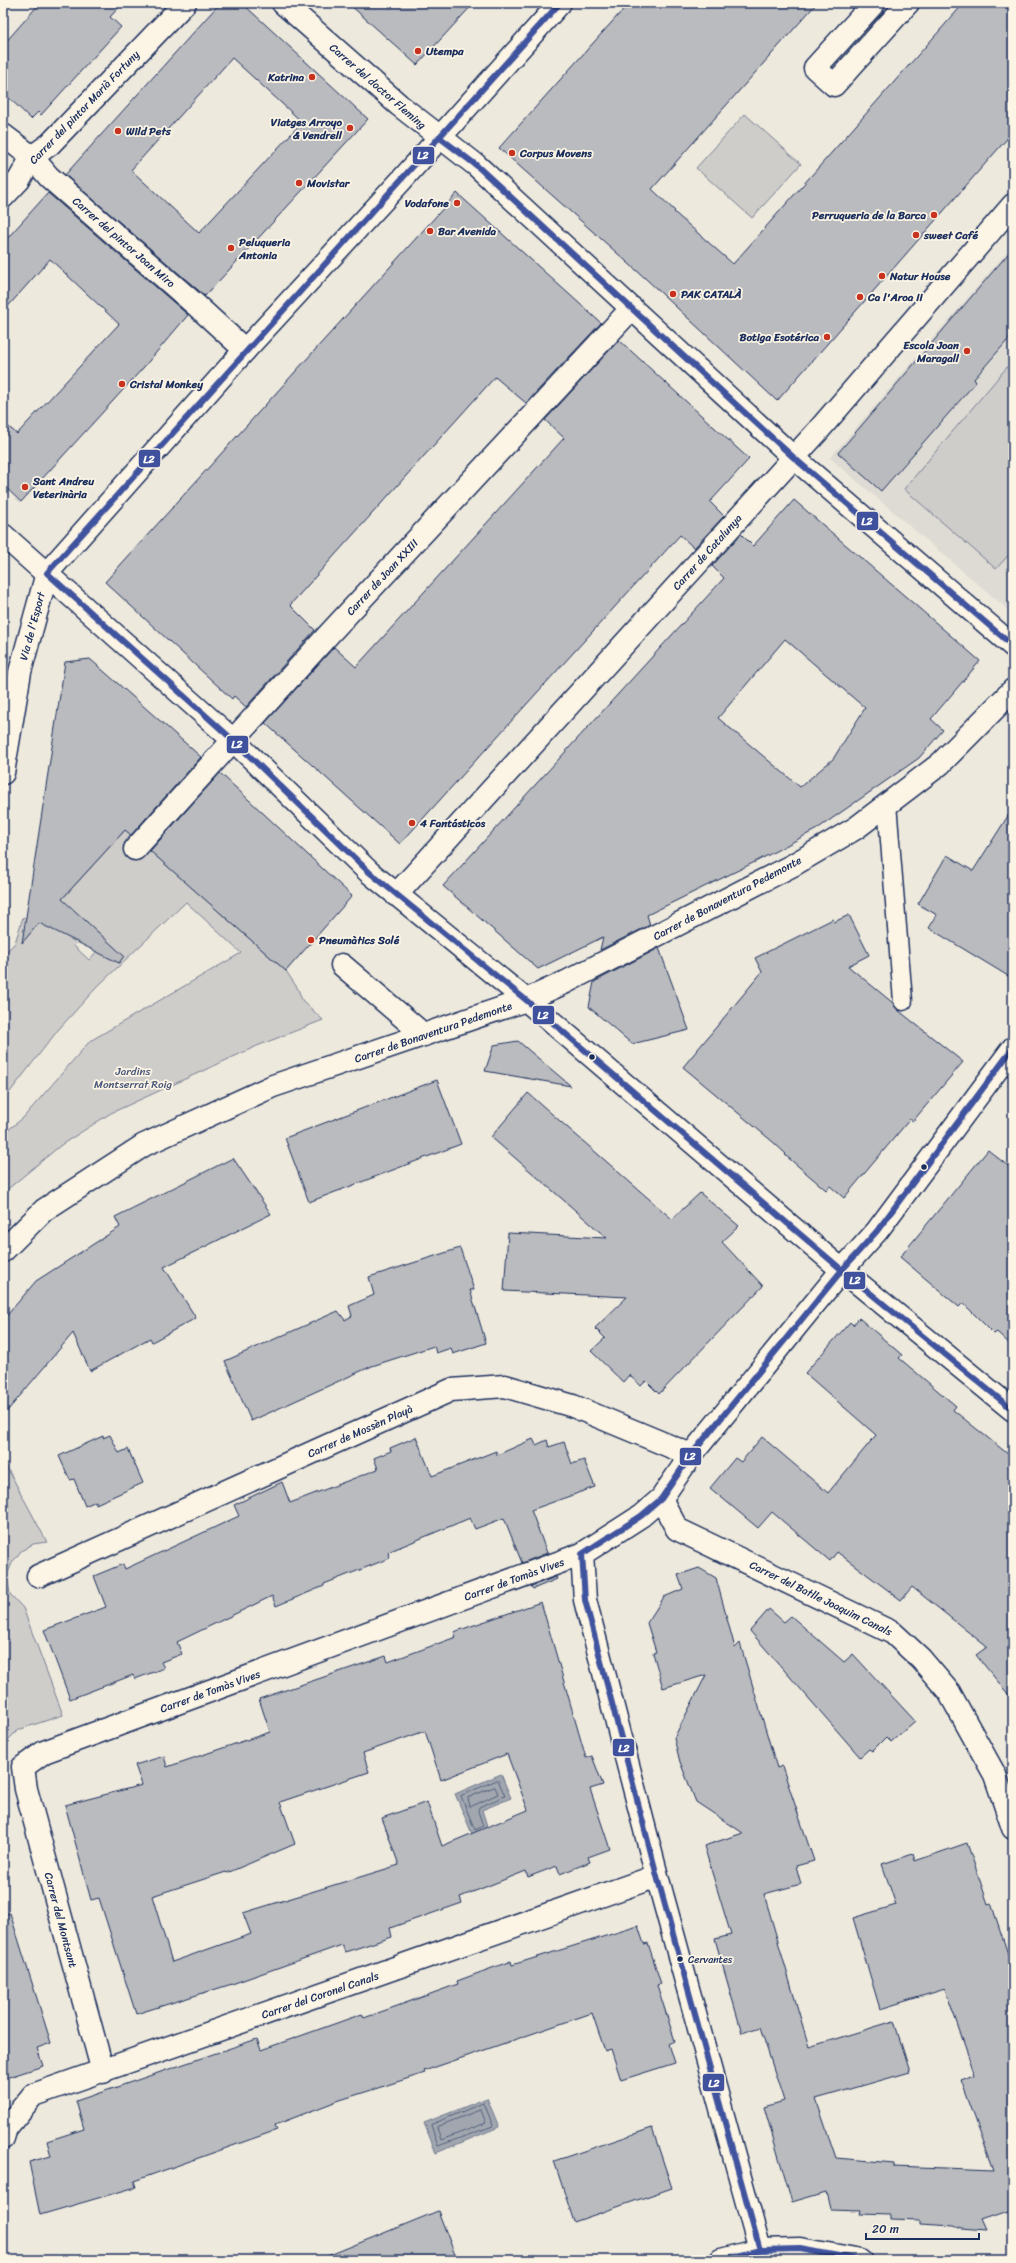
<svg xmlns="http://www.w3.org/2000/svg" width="1016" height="2263" font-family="Sriracha,sans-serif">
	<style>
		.built { fill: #dedbd4 }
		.green { fill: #cfcdca; stroke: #757e94; fill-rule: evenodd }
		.water { fill: #a2a7af; stroke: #6c778f }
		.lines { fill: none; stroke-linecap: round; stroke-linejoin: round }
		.shore { stroke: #515f7e; stroke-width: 1 }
		.building { fill: #babbbe; stroke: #1b2f5e; fill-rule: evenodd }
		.service-casing { stroke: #1b2f5e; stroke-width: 21 }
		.minor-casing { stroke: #1b2f5e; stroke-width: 25 }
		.tertiary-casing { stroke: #1b2f5e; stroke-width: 25 }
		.service { stroke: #fcf5e5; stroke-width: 18 }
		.minor { stroke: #fcf5e5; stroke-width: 22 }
		.tertiary { stroke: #fcf5e5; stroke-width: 22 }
		.bus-1-casing { stroke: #fcf5e5; stroke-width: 9 }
		.bus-1 { stroke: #40529e; stroke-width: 6 }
		.poi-dot { fill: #c8321e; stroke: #fcf5e5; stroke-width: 1.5 }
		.bus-dot { fill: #1b2f5e; stroke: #fcf5e5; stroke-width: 1.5 }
		.labels { text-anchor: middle; stroke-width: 3.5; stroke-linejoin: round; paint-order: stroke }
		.bus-label { font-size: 10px; fill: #1b2f5e; stroke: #fcf5e5; text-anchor: start }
		.poi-label { font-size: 11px; font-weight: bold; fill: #1b2f5e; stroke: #fcf5e5; text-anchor: start }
		.street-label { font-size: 11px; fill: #1b2f5e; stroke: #fcf5e5 }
		.park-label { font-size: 11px; fill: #485679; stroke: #fcf5e5 }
		.line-badge { stroke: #fcf5e5; stroke-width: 1.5 }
		.badge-label { font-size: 11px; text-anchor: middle; font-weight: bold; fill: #fff }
	</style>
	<rect width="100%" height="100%" fill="#eee9dd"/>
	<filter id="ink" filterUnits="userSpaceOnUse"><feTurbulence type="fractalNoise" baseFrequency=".025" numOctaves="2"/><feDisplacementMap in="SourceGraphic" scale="8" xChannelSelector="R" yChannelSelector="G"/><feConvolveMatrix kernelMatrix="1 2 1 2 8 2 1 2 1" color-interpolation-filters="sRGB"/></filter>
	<g filter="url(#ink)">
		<!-- built -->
		<path class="built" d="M1013 245V614L830 458Z"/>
		<!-- green -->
		<path class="green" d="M745 114 801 164 752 218 696 168Z
			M1013 360V550L996 569 904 489Z
			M126 829 286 971 298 989 302 1000 323 1020 257 1046 111 1113 61 1145 3 1193V1134L23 1118 90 1041 241 953 186 902 97 987 58 1030 3 1101V955L15 943 23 917 40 923ZM92 927 106 941 89 960 74 946Z
			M3 1460 47 1542 33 1544 21 1551 12 1563 7 1575 10 1594 23 1608 63 1715 18 1730 3 1745Z"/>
		<!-- water -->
		<path class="water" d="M501 1774 511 1798 482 1810 488 1829 473 1836 455 1794Z
			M487 2098 499 2127 436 2153 424 2123Z"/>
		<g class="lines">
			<!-- shore -->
			<path class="shore" d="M498 1780 505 1796 479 1807 478 1811 483 1826 475 1830 461 1796Z
				M495 1787 498 1794 470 1807 468 1798Z
				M484 2103 493 2126 438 2146 431 2125Z
				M481 2110 486 2123 441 2140 437 2127Z"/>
		</g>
		<!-- building -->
		<path class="building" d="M40 3H123L110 17 121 27 41 115 38 112 31 119 3 92V45Z
			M220 3H242L368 119 205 296 65 175ZM232 58 302 122 199 233 131 170Z
			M348 3H474L417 65Z
			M629 3H817L652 189 675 211 674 212 733 264 964 3H1013V132L777 401 645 278 499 148Z
			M48 193 188 315 143 368 21 502 3 485V422L17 434 119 324 50 259 3 312V243Z
			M457 193 601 323 526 403 495 377 290 605 315 630 246 707 234 696 232 699 105 582Z
			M1013 248V334L974 379 976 382 881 491 838 453Z
			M619 340 749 459 710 502 724 516 694 548 680 535 400 844 265 723 334 647 356 667 564 438 545 420Z
			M794 500 980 661 931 719 943 730 919 758 817 829 759 860 647 915 650 925 600 950 603 937 538 969 443 886 724 578 712 566 741 534 753 546ZM785 639 865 708 833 759 800 787 718 718Z
			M90 659 201 757 131 835 125 830 62 899 124 956 119 963 39 923 22 943 65 662Z
			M220 773 352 896 286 971 150 851Z
			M1013 808V979L929 928 937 915 918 904 947 855 973 871Z
			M849 915 869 955 848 966 893 1003 898 1010 963 1062 913 1121 910 1119 844 1198 830 1186 826 1190 785 1155 786 1154 773 1142 683 1067 762 972 755 958 833 919 834 922Z
			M659 948 689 1030 632 1044 589 1007 594 982Z
			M518 1041 532 1053 571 1086 485 1071 494 1045Z
			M437 1080 461 1144 309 1202 285 1138Z
			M528 1093 672 1219 700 1193 739 1226 722 1242 763 1286 659 1394 646 1381 641 1386 629 1375 623 1382 591 1351 605 1338 595 1328 627 1297 504 1291 508 1233 607 1238 491 1137Z
			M988 1150 1013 1170V1347L997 1332 994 1334 963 1303 959 1307 900 1257Z
			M233 1158 271 1214 164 1267 196 1318 152 1342 150 1338 90 1371 73 1333 3 1416V1320L36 1281 120 1227 115 1217Z
			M460 1248 474 1290H470L486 1343 453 1354 451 1348 436 1353 434 1346 372 1366 251 1421 225 1361 338 1311 345 1320 352 1316 349 1306 374 1295 369 1277Z
			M859 1318 902 1355 899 1358 956 1406 953 1410 1013 1458V1700L976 1655 987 1647 912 1587 901 1600 837 1552 830 1561 772 1512 758 1528 710 1488 735 1458 741 1462 762 1437 828 1493 876 1435 805 1373 850 1322 853 1325Z
			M110 1435 119 1453 128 1449 143 1483 96 1504V1501L85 1506 74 1479 70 1480 59 1456 103 1436V1438Z
			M416 1437 432 1476 496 1451 497 1455 533 1439 536 1445 547 1440 549 1447 564 1442 572 1464 584 1460 595 1487 531 1510 547 1553 522 1563 504 1518 475 1529 470 1518 388 1552 390 1558 324 1584V1586L276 1606 272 1596 177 1642 182 1654 161 1662 164 1668 135 1679 133 1675 70 1699 44 1630 106 1607 94 1576 123 1564 125 1569 239 1516 234 1505 282 1482 290 1503 378 1469 374 1458 391 1451 390 1448Z
			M699 1568 716 1578 735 1648 740 1643 777 1768 782 1766 814 1861 796 1866 801 1884 764 1894 809 2047 894 2021 910 2072 816 2099 836 2158 894 2163V2166L994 2170 961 2080 975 2075 945 1989 880 2009 853 1918 896 1905 882 1864 913 1854 915 1861 967 1843 988 1904 991 1903 1013 1969V2212L1009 2213 1008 2211 982 2220 987 2231 962 2229 954 2226 920 2224V2220L891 2219V2215L860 2214 861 2210 830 2209 826 2192 792 2202 764 2107 784 2101 760 2027 742 2033 715 1939 731 1935 704 1846 743 1833 696 1802 680 1762 674 1738 706 1675 663 1688 653 1653 656 1652 647 1623 664 1597 683 1589 678 1575Z
			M556 1577 557 1579 533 1589 531 1586Z
			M541 1602 586 1758 592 1756 603 1785 590 1789 610 1849 588 1857 590 1862 560 1874 557 1866 528 1877 526 1871 460 1897 462 1903 390 1928 392 1937 345 1952 342 1945 232 1984 136 2014 99 1898 91 1900 65 1805 142 1785 135 1765 164 1756 167 1767 270 1732 259 1699 386 1656 388 1662 456 1637 454 1632ZM425 1731 441 1780 507 1754 528 1810 442 1846 427 1802 382 1818 399 1865 243 1913 251 1934 172 1962 152 1896 226 1872 227 1873 295 1844 280 1802 369 1772 363 1753Z
			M769 1609 784 1622 791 1616 844 1662 853 1654 915 1721 891 1742 886 1737 872 1751 869 1749 860 1757 750 1631Z
			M10 1913 51 2043 37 2048 43 2066 3 2079V1914Z
			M638 1926 644 1944 648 1943 661 1984 657 1985 675 2041 669 2044 675 2063 621 2080 611 2049 605 2051 592 2013 424 2071 425 2073 337 2101 275 2125 277 2130 134 2181 136 2187 40 2215 29 2162 51 2156 47 2141 84 2129 76 2101 257 2039 261 2050 362 2014 364 2018 458 1984 457 1981 511 1961 512 1965Z
			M652 2128 672 2188 574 2222 554 2161Z
			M438 2211 457 2260H320V2259Z"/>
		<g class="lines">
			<defs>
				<path id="service" d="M887 804 903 1001"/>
				<path id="minor" d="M283 3 399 105 476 165 793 457 1013 646
					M874 3 815 68 834 85 908 3
					M3 135 32 157 49 177 197 306 245 350
					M3 197 19 180 32 157 50 144 185 3
					M3 535 233 740 369 872 526 1000 842 1270 1013 1410
					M135 849 329 634 632 308
					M396 895 817 432 1013 205
					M342 965 424 1035
					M3 1251 44 1210 144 1145 273 1086 526 1000 566 982 793 865 856 828 940 764 1013 690
					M661 1499 677 1529 893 1633 921 1659 949 1692 995 1775 1013 1828
					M582 1554 585 1600 657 1876 760 2250
					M38 1576 451 1390 505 1386 573 1406 691 1455
					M103 2072 26 1789 23 1767 44 1752 582 1554 641 1516 661 1499 691 1455 842 1270 877 1231 1013 1048
					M3 2138 6 2128 33 2095 657 1876
					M721 2260 760 2250 800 2249 861 2260"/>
				<path id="tertiary" d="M3 773 20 672 47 573 245 350 399 183 560 3"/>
			</defs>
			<!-- service casing -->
			<use href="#service" class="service-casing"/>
			<!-- minor casing -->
			<use href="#minor" class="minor-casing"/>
			<!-- tertiary casing -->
			<use href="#tertiary" class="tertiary-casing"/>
			<!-- service -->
			<use href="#service" class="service"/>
			<!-- minor -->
			<use href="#minor" class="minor"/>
			<!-- tertiary -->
			<use href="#tertiary" class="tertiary"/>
			<defs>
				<path id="bus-1" d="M560 3C390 194 217 382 47 573L233 740 369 872 526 1000 842 1270 1013 1410
					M439 137 476 165 793 457 1013 646
					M760 2250 657 1876 585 1600 582 1554 641 1516 661 1499 691 1455 842 1270 877 1231 1013 1048
					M721 2260 760 2250 800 2249 861 2260"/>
			</defs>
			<!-- bus-1 casing -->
			<use href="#bus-1" class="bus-1-casing"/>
			<!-- bus-1 -->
			<use href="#bus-1" class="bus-1"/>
		</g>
	</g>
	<!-- markers -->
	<g class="poi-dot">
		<circle cx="418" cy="51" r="4"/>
		<circle cx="312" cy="77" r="4"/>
		<circle cx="350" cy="128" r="4"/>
		<circle cx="118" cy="131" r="4"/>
		<circle cx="512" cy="153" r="4"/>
		<circle cx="299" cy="183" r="4"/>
		<circle cx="457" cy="203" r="4"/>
		<circle cx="934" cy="215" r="4"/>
		<circle cx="430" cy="231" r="4"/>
		<circle cx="916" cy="235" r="4"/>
		<circle cx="231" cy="248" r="4"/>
		<circle cx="882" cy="276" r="4"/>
		<circle cx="673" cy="294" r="4"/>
		<circle cx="860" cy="297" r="4"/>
		<circle cx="827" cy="337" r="4"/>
		<circle cx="967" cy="351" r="4"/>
		<circle cx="122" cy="384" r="4"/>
		<circle cx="25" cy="487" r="4"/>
		<circle cx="412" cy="823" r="4"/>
		<circle cx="311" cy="940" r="4"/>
	</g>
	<g class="bus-dot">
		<circle cx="592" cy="1057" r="3.5"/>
		<circle cx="924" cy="1167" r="3.5"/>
		<circle cx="680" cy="1959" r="3.5"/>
	</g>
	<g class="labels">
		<!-- bus labels -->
		<g class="bus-label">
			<text x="688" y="1963">Cervantes</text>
		</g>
		<!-- poi labels -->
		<g class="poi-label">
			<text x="426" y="55">Utempa</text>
			<text x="304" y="81" text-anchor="end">Katrina</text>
			<text x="342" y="126" text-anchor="end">Viatges Arroyo<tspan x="342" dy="13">&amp; Vendrell</tspan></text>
			<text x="126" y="135">Wild Pets</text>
			<text x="520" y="157">Corpus Movens</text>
			<text x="307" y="187">Movistar</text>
			<text x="449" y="207" text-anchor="end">Vodafone</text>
			<text x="926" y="219" text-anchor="end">Perruqueria de la Barca</text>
			<text x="438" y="235">Bar Avenida</text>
			<text x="924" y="239">sweet Café</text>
			<text x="239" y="246">Peluqueria<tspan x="239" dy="13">Antonia</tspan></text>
			<text x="890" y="280">Natur House</text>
			<text x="681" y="298">PAK CATALÀ</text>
			<text x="868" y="301">Ca l'Aroa II</text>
			<text x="819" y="341" text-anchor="end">Botiga Esotérica</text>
			<text x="959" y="349" text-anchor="end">Escola Joan<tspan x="959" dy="13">Maragall</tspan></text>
			<text x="130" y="388">Cristal Monkey</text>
			<text x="33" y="485">Sant Andreu<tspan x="33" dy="13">Veterinària</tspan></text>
			<text x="420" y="827">4 Fantásticos</text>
			<text x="319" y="944">Pneumàtics Solé</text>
		</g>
		<!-- street labels -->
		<g class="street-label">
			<text transform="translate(378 86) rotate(41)" y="4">Carrer del doctor Fleming</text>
			<text transform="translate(84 107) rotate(-46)" y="4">Carrer del pintor Marià Fortuny</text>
			<text transform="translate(124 242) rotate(41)" y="4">Carrer del pintor Joan Miro</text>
			<text transform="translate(707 552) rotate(-48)" y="4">Carrer de Catalunya</text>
			<text transform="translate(382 577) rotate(-47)" y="4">Carrer de Joan XXIII</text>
			<text transform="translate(32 626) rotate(-75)" y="4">Via de l'Esport</text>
			<text transform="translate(727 898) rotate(-28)" y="4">Carrer de Bonaventura Pedemonte</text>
			<text transform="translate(433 1032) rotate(-19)" y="4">Carrer de Bonaventura Pedemonte</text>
			<text transform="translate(360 1431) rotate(-24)" y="4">Carrer de Mossèn Playà</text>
			<text transform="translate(514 1579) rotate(-20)" y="4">Carrer de Tomàs Vives</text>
			<text transform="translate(821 1598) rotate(26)" y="4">Carrer del Batlle Joaquim Canals</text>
			<text transform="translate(210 1691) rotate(-20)" y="4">Carrer de Tomàs Vives</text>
			<text transform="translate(61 1920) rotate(75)" y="4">Carrer del Montsant</text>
			<text transform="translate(320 1995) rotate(-19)" y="4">Carrer del Coronel Canals</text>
		</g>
		<!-- park labels -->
		<g class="park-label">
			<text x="133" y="1075">Jardins<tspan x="133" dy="13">Montserrat Roig</tspan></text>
		</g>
	</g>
	<g class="line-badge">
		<rect x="412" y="146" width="23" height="19" rx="4" fill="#40529e"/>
		<rect x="138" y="449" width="23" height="19" rx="4" fill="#40529e"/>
		<rect x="856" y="511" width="23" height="20" rx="4" fill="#40529e"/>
		<rect x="226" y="735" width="23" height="19" rx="4" fill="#40529e"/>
		<rect x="532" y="1005" width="23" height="20" rx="4" fill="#40529e"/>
		<rect x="843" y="1271" width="23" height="19" rx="4" fill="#40529e"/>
		<rect x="679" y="1447" width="23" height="19" rx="4" fill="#40529e"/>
		<rect x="612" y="1738" width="23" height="19" rx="4" fill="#40529e"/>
		<rect x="702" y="2073" width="23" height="19" rx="4" fill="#40529e"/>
	</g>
	<g class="badge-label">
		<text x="423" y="159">L2</text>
		<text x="149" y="463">L2</text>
		<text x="867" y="525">L2</text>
		<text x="237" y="748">L2</text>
		<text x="543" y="1019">L2</text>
		<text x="855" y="1284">L2</text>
		<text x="690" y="1460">L2</text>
		<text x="624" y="1752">L2</text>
		<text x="714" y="2087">L2</text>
	</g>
	<!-- margin -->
	<rect width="1016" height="2263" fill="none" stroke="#fcf5e5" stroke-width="16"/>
	<rect x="8" y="8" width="1000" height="2247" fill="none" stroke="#1b2f5e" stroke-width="1.5" filter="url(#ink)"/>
	<!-- scale -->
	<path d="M866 2233v6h113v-6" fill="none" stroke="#1b2f5e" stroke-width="2"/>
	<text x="872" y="2233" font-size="12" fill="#1b2f5e" stroke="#fcf5e5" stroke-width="3" paint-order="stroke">20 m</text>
</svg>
